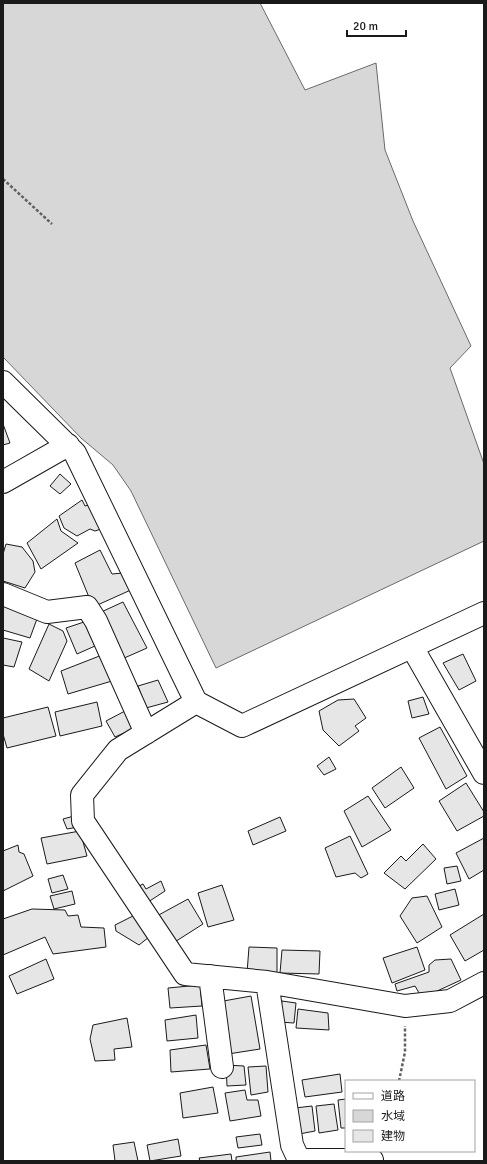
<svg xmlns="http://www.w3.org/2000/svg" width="487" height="1164" font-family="Signika,'Noto Sans JP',sans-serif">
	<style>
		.water { fill: #d7d7d7; stroke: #6a6a6a }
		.building { fill: #e6e6e6; stroke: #1a1a1a }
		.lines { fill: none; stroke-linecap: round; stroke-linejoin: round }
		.minor-casing { stroke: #1a1a1a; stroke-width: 24 }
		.path { stroke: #5f5f5f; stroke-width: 2.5; stroke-dasharray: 3 2; stroke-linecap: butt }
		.minor { stroke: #fff; stroke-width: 22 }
	</style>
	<rect width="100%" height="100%" fill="#fff"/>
	<!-- water -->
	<path class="water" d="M3 3H260L305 90 376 63 385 150 413 221 471 346 450 368 484 464V541L216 668 131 491 113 465 81 438 3 357Z"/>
	<!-- building -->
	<path class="building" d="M3 424 10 443 3 445Z
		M60 474 71 484 60 494 50 486Z
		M82 500 85 506 92 504 104 528 95 531 90 529 77 536 64 528 59 516Z
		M57 519 61 531 78 543 41 569 27 543Z
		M6 544 22 547 33 561 35 572 25 588 3 581V554Z
		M100 550 112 574 123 573 133 589 93 607 75 563Z
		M123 602 147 648 122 659 99 613Z
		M3 606 38 616 30 638 3 630Z
		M84 622 95 646 77 654 66 628Z
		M49 624 63 631 67 641 49 681 29 669Z
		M3 638 22 642 14 667 3 665Z
		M463 654 476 681 459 690 443 663Z
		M102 655 112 681 68 694 61 671Z
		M158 680 168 702 146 708 138 686Z
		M423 697 429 714 412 718 408 701Z
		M354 699 366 718 355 726 359 731 339 746 323 730 319 711 338 700Z
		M97 702 102 726 60 736 55 712Z
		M48 707 56 736 7 748 3 734V718Z
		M125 711 133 729 115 737 106 721Z
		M440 727 467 776 446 789 419 738Z
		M329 757 336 769 324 775 317 766Z
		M401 767 414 788 385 808 372 788Z
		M466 783 484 812V816L457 831 439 801Z
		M368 796 391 830 362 847 344 811Z
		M74 816 78 827 67 829 63 819Z
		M280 817 286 831 253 845 248 831Z
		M80 831 87 856 47 864 41 838Z
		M350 836 368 874 361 878 355 873 336 877 325 848Z
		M484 838V870L469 879 456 853Z
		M423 844 436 859 405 889 384 873 401 856 406 861Z
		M18 845 19 852 24 854 33 876 3 891V851Z
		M457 866 461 881 447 884 444 868Z
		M63 875 68 889 52 893 48 879Z
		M161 881 165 891 145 904 137 887 143 884 146 889Z
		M222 885 234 920 208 927 198 893Z
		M455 889 459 905 439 910 435 894Z
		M72 891 75 904 54 909 50 896Z
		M427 896 442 927 417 943 400 916 412 898Z
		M188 899 203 924 170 945 155 917Z
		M32 909 65 910 68 916 78 915 81 927 104 928 106 947 53 954 45 937 3 955V919Z
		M484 914V950L465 961 450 935Z
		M133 916 149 937 139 945 116 931 115 925Z
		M249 947 277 948V976L247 973Z
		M417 947 425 970 392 983 383 958Z
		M282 950 320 951 319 974 280 973Z
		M46 959 54 979 17 994 9 976Z
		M451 959 461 980 422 998 415 986 397 991 395 984 429 972V965L435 960Z
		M200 985 202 1006 170 1008 168 988Z
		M251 996 260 1049 228 1054 218 1002Z
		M282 1001 296 1003 294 1023 279 1022Z
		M298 1009 328 1013 329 1030 296 1028Z
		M196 1015 198 1038 167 1041 165 1020Z
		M127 1018 132 1047 114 1049 115 1060 95 1061 90 1039 93 1025Z
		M206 1045 210 1069 171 1072 170 1050Z
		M226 1065 244 1066 246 1085 227 1086Z
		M266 1066 268 1092 251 1095 248 1067Z
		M340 1074 342 1092 305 1097 302 1080Z
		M213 1087 218 1113 183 1118 180 1093Z
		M245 1090 247 1100H258L261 1116 230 1121 225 1093Z
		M346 1099V1128H341L338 1100Z
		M334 1104 338 1130 319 1133 316 1106Z
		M312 1106 315 1131 299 1134 295 1108Z
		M260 1134 262 1145 238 1148 236 1137Z
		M178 1139 181 1156 150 1161 147 1145Z
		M134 1142 138 1161H115L113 1145Z
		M270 1152 271 1161H236V1157Z
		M231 1154 232 1161H200L199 1158Z"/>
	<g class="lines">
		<defs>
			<path id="minor" d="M3 382 75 453 196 702 242 726 484 613
				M3 482 68 445
				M3 594 47 612 87 607 96 621 146 733
				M412 647 484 773
				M196 702 118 750 82 795 83 821 185 974 267 982 405 1006 450 1001 484 983
				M210 976 222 1067
				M267 982 292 1145 299 1160H372V1161"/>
		</defs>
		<!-- minor casing -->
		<use href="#minor" class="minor-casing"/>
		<!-- path -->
		<path class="path" d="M3 179 52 224
			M399 1081 405 1052V1026"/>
		<!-- minor -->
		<use href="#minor" class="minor"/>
	</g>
	<!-- border -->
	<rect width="487" height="1164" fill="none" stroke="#1a1a1a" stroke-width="8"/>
	<!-- legend -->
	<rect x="345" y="1080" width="130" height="72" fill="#ffffff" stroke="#a3a3a3"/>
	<rect x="353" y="1093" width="20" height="6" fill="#ffffff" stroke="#a3a3a3"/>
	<text x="381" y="1100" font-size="12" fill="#1a1a1a">道路</text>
	<rect x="353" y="1110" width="20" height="12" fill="#d7d7d7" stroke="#a3a3a3"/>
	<text x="381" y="1120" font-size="12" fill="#1a1a1a">水域</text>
	<rect x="353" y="1130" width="20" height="12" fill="#e6e6e6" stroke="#a3a3a3"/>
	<text x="381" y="1140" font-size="12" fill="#1a1a1a">建物</text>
	<!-- scale -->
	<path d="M347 30v6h59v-6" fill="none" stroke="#1a1a1a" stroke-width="2"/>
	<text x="353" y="30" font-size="12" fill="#1a1a1a" stroke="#ffffff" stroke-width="3" paint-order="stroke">20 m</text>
</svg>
